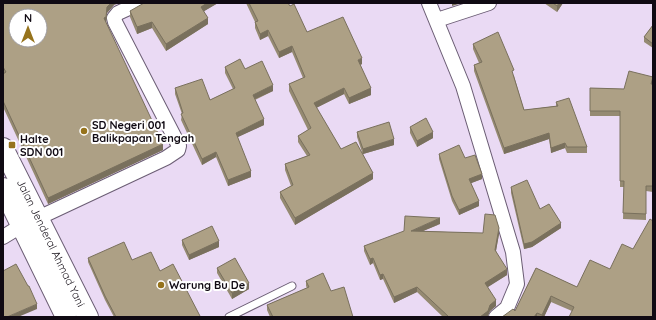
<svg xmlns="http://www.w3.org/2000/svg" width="656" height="320" font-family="Quicksand,sans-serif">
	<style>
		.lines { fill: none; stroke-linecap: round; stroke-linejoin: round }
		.lane-casing { stroke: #6b5d74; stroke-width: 9 }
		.street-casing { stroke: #6b5d74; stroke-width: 16 }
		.secondary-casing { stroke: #6b5d74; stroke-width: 22 }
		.lane { stroke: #fff; stroke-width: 7 }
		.street { stroke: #fff; stroke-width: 14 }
		.secondary { stroke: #fff; stroke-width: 20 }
		.wall { fill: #958a72 }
		.shaded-wall { fill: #79705d }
		.building { fill: #ada085; stroke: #79705d; fill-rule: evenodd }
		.poi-dot { fill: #96731c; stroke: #fff; stroke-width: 1.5 }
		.labels { text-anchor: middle; stroke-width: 4; stroke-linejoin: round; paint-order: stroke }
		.poi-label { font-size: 11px; font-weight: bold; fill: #100a13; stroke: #fff; text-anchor: start }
		.street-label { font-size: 11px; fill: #100a13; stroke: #fff }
	</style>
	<rect width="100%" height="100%" fill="#eadaf4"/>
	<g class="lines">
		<defs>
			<path id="lane" d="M229 317 292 286"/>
			<path id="street" d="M429 3 463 86 513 252 517 284 507 308 496 317
				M437 20 489 3
				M3 237 21 226 166 158 178 150 179 146 115 22 114 18 118 13 140 3"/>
			<path id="secondary" d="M3 148 88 317
				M3 188 66 317"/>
		</defs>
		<!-- lane casing -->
		<use href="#lane" class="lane-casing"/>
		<!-- street casing -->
		<use href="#street" class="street-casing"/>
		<!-- secondary casing -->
		<use href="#secondary" class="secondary-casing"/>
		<!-- lane -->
		<use href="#lane" class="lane"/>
		<!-- street -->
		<use href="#street" class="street"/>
		<!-- secondary -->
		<use href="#secondary" class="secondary"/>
	</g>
	<!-- wall -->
	<path class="wall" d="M3 3 114 5 107 13 106 23 163 150 48 204 3 107Z
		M218 3 204 11 208 24 166 51 152 28 137 34 130 17V11Z
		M246 3H288L307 32 362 64 360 65 371 95 349 104 344 94 316 108 341 149 362 152 357 137V132L394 145 363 154 373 179 295 225 280 198V192L291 186 285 170V164L307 156 298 142V136L308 130 289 91V84L303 78 292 52 279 58 268 36 260 40 255 28V22Z
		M544 3H563L557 12Z
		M653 25V48L644 42V37Z
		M473 44 514 76 524 110 556 106V102L587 147V153H567L565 148 551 153 549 139 504 154 474 71V65L479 63 473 49Z
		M225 67 245 69 273 91 255 100 264 125 237 137 251 177 228 186 216 157 202 165 181 120 182 114 175 94V88L210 100 233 89 225 73Z
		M653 77V192L646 191V220L623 219 624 187H620V116H590V88L624 89Z
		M410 127 433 138 417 147 410 133Z
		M439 154 465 158 482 179 471 183 479 206 459 215 452 201 439 159Z
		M511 187 540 209 561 228 532 247 524 249 511 193Z
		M440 224 423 231 499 234 496 251 507 275 487 287 496 306 490 311 487 317H443L417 292 394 303 383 279 380 280 373 263 370 265 364 251V246Z
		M182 240 219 247 189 260 182 245Z
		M88 258 132 260 160 271 200 317H114L105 300 88 262Z
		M217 268 249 289 232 299 217 273Z
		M536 268 577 287 653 317 572 311 551 302 544 317H502L515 311Z
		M306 281 331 291 353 317H270L267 310V305L307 288 306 286Z"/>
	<!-- shaded-wall -->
	<path class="shaded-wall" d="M111 3H120L114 5 107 13 106 23 104 24V18L107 7Z
		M207 3H218L201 13V7Z
		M452 3H462L452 6Z
		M559 3H563L557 12V6Z
		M208 18V24L166 51V44Z
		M152 22V28L137 34V27Z
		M268 30V36L260 40V34Z
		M292 46V52L279 58V52Z
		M362 58V64L358 66V60Z
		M273 85V91L253 100V95Z
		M344 88V94L314 109V103Z
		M371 88V95L349 104V98Z
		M264 119V125L236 138V133Z
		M433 132V138L417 147V141Z
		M549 133V139L504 154V148Z
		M394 139V145L363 154V149Z
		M565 143V148L551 153V148Z
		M163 144V150L48 204V198Z
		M216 152V157L202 165V159Z
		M251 171V177L228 186V180Z
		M373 173V179L295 225V218Z
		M482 174V179L469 184V179Z
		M479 201V206L459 215V210Z
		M440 218V224L411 236V231Z
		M561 223V228L532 247 524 249V244Z
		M499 228V234L495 256V250Z
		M219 241V247L189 260V255Z
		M373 258V263L370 265V259Z
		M507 269V275L485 289V283Z
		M383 274V279L380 280V275Z
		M249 283V289L232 299V293Z
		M417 287V292L394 303V297Z
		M551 296V302L544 317H542V315Z
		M496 300V306L490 311 488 316 487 317H480L490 305Z
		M37 304V309L18 317H7Z
		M537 313V317H534Z"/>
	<!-- building -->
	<path class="building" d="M3 3H111L107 7 106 17 104 18 163 144 48 198 3 101V74L6 72 3 67ZM16 16H40V40H16Z
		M144 3H207L201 7 208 18 166 44 152 22 137 27 130 11Z
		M249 3H288L290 6 294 4 307 32 343 17 362 58 358 60 371 88 349 98 344 88 314 103 341 149 356 142 373 173 295 218 280 192 293 185 285 164 310 155 298 136 311 128 289 84 305 77 292 46 279 52 268 30 260 34 255 22 258 21Z
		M553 3H559L557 6Z
		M653 25V44L644 37Z
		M498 32 514 70 512 71 524 110 558 106 556 102 569 98 587 147H567L565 143 551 148 549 133 504 148 474 65 482 62 473 44Z
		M240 59 245 69 262 61 273 85 253 95 264 119 236 133 251 171 228 180 216 152 202 159 181 114 183 113 175 88 202 79 210 100 235 88 225 67Z
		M629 71 653 77 651 84H653V186H646V214L623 213 624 181H620V111H590V88L624 89Z
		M426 118 433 132 417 141 410 127Z
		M389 122 394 139 363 149 357 132Z
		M459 145 465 158 475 155 482 174 469 179 479 201 459 210 452 196 439 154Z
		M527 180 540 209 549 204 561 223 532 242 524 244 511 187Z
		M485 214 495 215 499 228 495 250 507 269 485 283 496 300 490 305 488 311 480 317H449L417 287 394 297 383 274 380 275 373 258 370 259 364 246 404 231 405 216 440 218 411 231 483 233Z
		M650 219 653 221V317H569L574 307 551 296 542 315 537 313 534 317H502L513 309 515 311 536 268 577 287 590 260 610 269 622 244 633 249Z
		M212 226 219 241 189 255 182 240Z
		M124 242 132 260 151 252 160 271 173 264 200 316 199 317H116L105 296 88 258Z
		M235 258 249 283 232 293 217 268Z
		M16 264 28 286H29L37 304 7 317H3V271Z
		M323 273 331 291 344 287 353 317H273L267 305 309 287 306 281Z"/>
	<!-- markers -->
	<g class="poi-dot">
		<circle cx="84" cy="131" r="4"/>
		<rect x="8" y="141" width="8" height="8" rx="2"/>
		<circle cx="161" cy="285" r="4"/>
	</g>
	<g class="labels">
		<!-- poi labels -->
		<g class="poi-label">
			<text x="92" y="129">SD Negeri 001<tspan x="92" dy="13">Balikpapan Tengah</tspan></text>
			<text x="20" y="143">Halte<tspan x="20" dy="13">SDN 001</tspan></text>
			<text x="169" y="289">Warung Bu De</text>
		</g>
		<!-- street labels -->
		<g class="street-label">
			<text transform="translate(51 243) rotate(64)" y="4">Jalan Jenderal Ahmad Yani</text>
		</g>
	</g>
	<!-- border -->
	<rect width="656" height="320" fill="none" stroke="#100a13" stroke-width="8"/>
	<!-- north arrow -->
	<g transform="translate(28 28)"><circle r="19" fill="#ffffff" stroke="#9f9da1"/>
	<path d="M0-3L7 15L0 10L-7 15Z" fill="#96731c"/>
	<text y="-6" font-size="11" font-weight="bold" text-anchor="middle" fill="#100a13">N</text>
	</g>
</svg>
